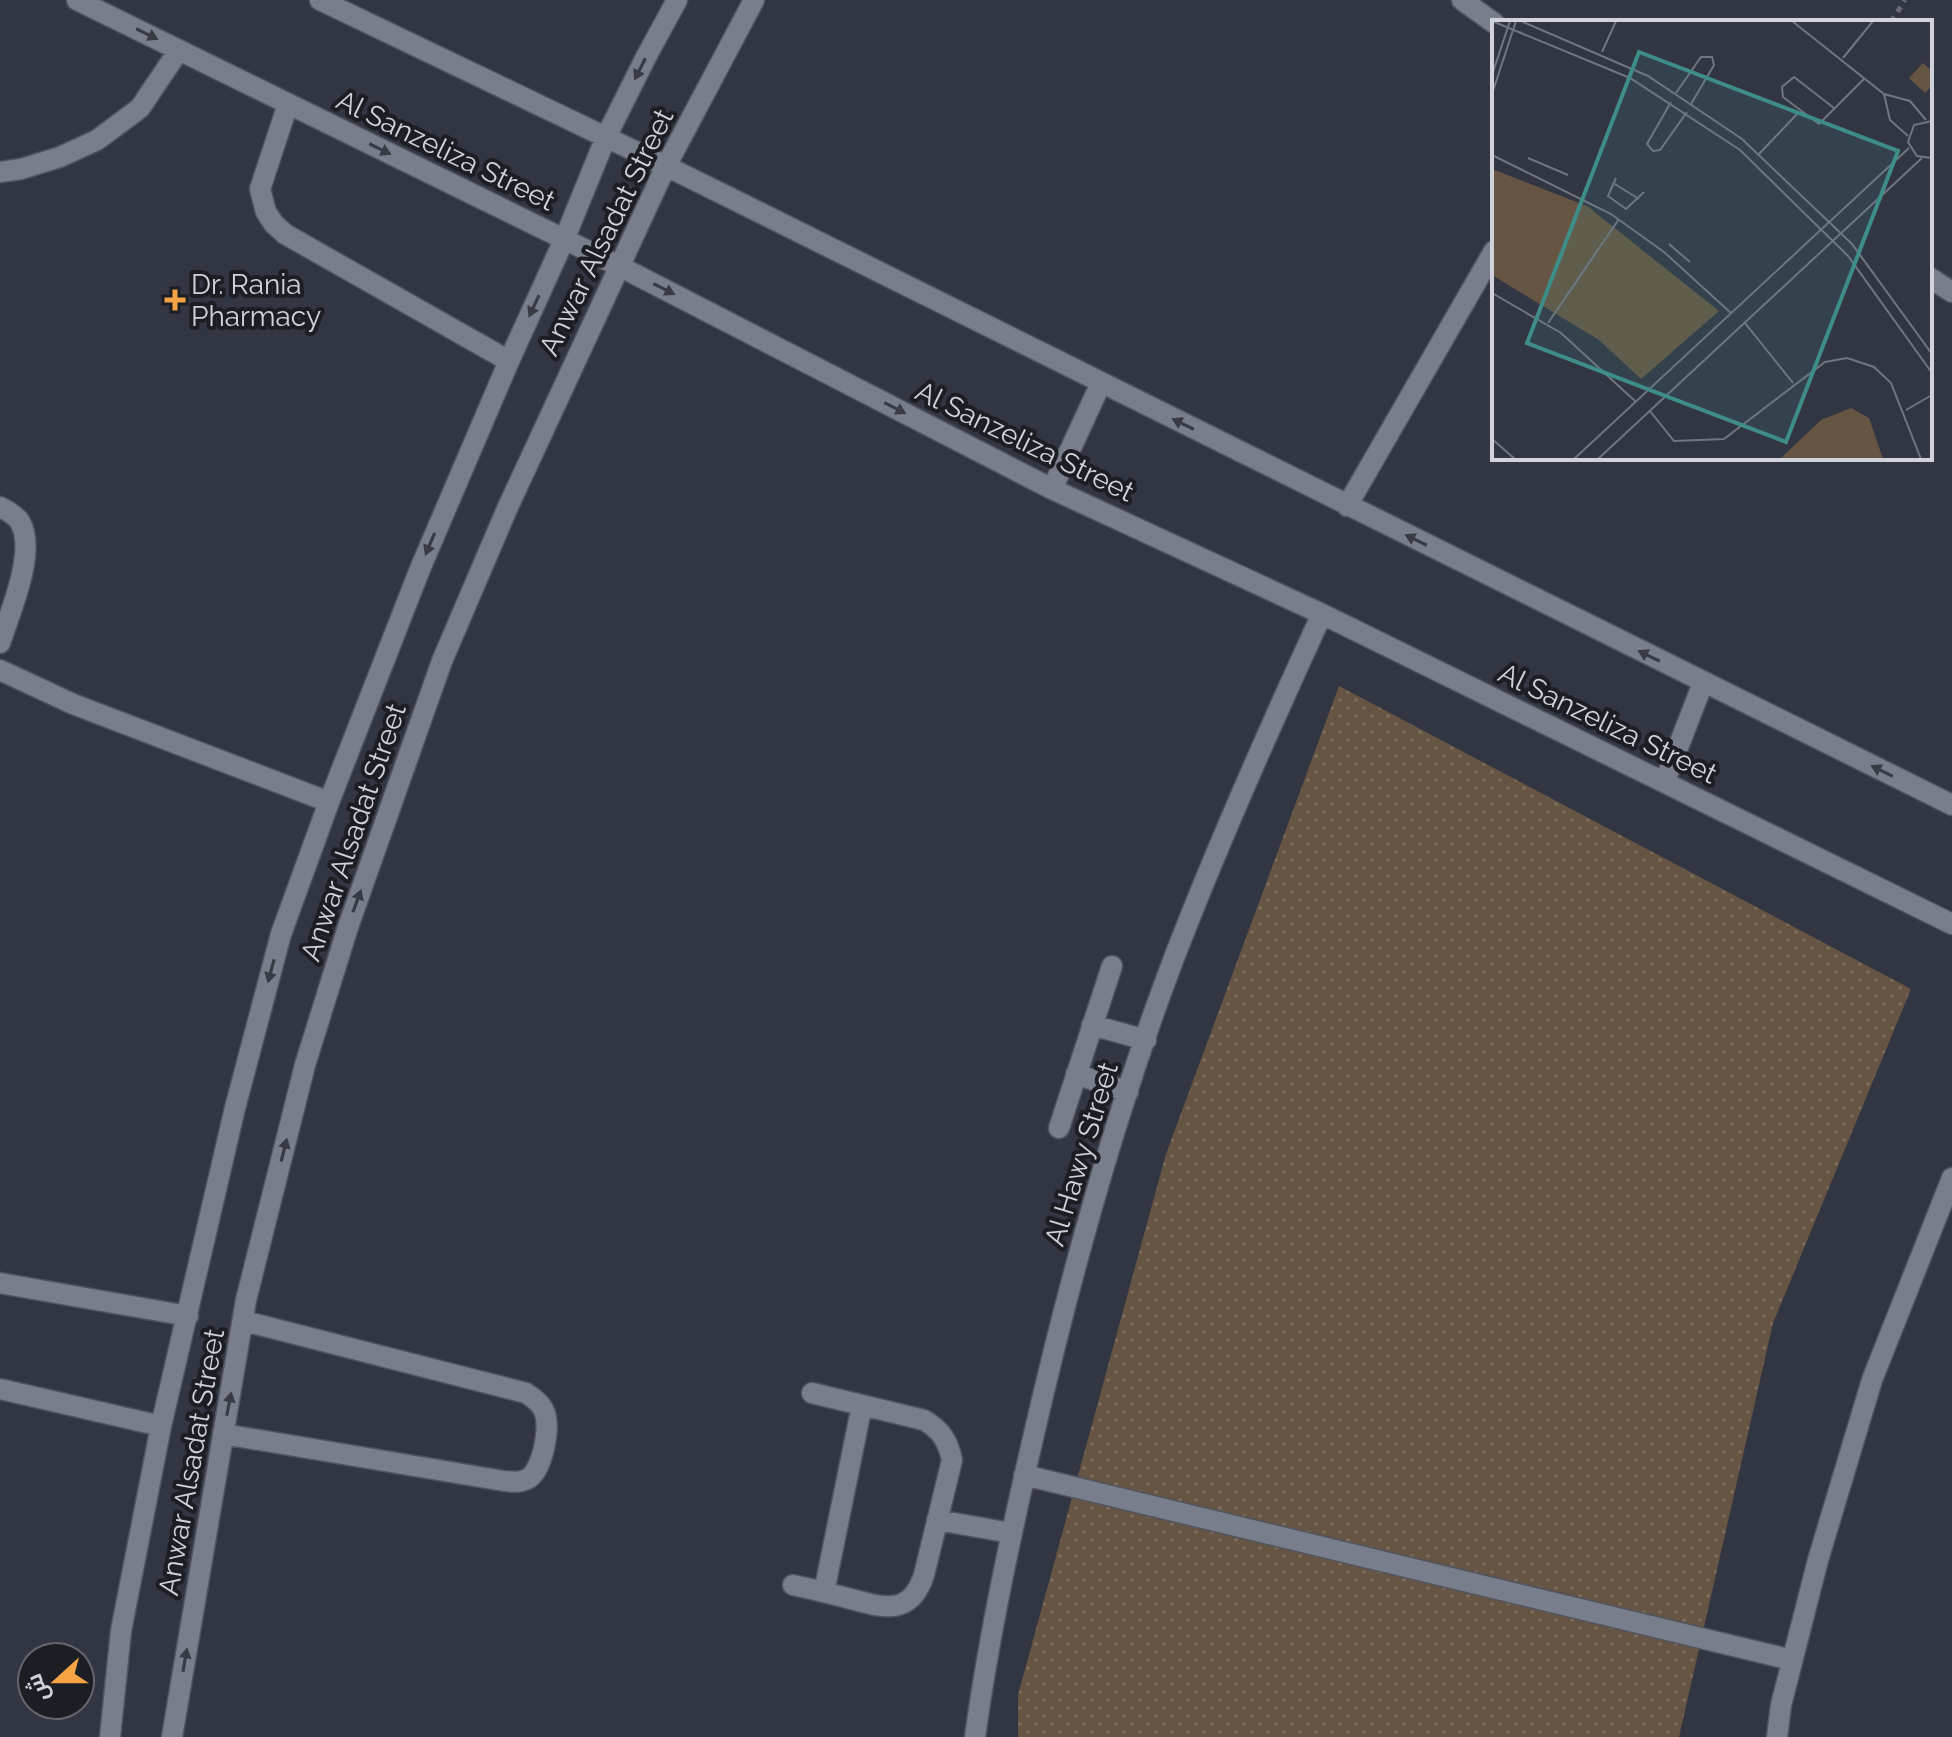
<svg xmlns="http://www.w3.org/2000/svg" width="1952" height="1737" font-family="Raleway,Cairo,sans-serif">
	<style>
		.grass { fill: url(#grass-dots) }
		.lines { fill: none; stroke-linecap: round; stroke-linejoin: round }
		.minor-casing { stroke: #51545e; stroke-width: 23 }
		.path { stroke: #686b77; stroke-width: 5; stroke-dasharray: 6 6; stroke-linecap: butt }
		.minor { stroke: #797e8d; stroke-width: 20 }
		.oneway { fill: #383b44 }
		.poi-dot { fill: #f5a345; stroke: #1c1e24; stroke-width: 3 }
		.labels { text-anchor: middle; stroke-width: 8; stroke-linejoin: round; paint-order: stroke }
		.street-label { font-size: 28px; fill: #d0d3db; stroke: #1c1e24 }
		.poi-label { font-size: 28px; fill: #d0d3db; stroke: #1c1e24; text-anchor: start }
		.inset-road { fill: none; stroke: #717580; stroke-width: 2 }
		.view { fill: #3f8d89; fill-opacity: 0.15; stroke: #3f8d89; stroke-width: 4 }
		.inset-edge { fill: none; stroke: #d0d3db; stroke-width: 4 }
	</style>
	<defs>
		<pattern id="grass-dots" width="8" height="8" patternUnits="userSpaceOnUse" patternTransform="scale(2)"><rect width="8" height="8" fill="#675543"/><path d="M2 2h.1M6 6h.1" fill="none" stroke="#7c6d5e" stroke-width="1.8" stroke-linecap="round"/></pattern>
	</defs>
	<rect width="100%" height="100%" fill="#323643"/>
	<!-- grass -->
	<path class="grass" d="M1339 686 1911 989 1773 1323 1679 1737H1018V1695L1166 1154Z"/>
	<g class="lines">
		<defs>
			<path id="minor" d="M77 0 619 266 1052 489 1322 614 1952 924
				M320 0 666 166 1952 805
				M1462 0 1494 23
				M288 104 260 189 266 212 274 224 285 234 509 361
				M0 172 21 169 60 157 97 140 140 108 179 50
				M1930 278 1952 292
				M1052 489 1101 383
				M1347 506 1494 251
				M0 507C6 510 16 515 20 522 37 551 10 612 0 643
				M0 670 73 704 329 802
				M1665 781 1703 683
				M1092 1025 1146 1040
				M1076 1074 1128 1092
				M1059 1128 1112 966
				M0 1283 188 1316
				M0 1389 161 1426
				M223 1434 504 1481C513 1482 521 1483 529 1478 543 1468 551 1426 544 1411 541 1403 532 1397 526 1393L244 1321
				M1024 1475 1792 1660
				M937 1520 1011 1533
				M793 1585C811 1589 829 1593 847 1598 881 1607 910 1618 924 1575L952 1460C948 1441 941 1430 924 1420L812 1393
				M824 1592 862 1405
				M110 1737 121 1631 161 1426 235 1108 281 934 329 802 420 569 509 361 564 240 606 137 646 57 677 0
				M172 1737 246 1300 305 1065 348 927 442 661 507 509 666 166 754 0
				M975 1737C989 1635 1011 1534 1034 1434 1071 1273 1115 1113 1174 958 1219 841 1270 727 1322 614
				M1777 1737 1781 1705 1818 1560 1872 1380 1952 1178"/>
		</defs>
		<!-- minor casing -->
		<use href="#minor" class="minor-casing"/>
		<!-- path -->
		<path class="path" d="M1891 22 1905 0"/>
		<!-- minor -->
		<use href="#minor" class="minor"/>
	</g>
	<!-- one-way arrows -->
	<defs><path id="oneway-solid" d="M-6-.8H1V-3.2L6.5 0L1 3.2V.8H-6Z" transform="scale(2)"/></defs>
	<g class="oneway">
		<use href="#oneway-solid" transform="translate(147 34) rotate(26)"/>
		<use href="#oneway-solid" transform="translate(640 69) rotate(117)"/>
		<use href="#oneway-solid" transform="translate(380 149) rotate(26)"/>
		<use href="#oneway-solid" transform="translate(664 289) rotate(27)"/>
		<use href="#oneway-solid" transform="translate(534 306) rotate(115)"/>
		<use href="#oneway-solid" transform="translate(895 408) rotate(27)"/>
		<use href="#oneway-solid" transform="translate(1183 424) rotate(-154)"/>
		<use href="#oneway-solid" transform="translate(1416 540) rotate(-154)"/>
		<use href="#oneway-solid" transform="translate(430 544) rotate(113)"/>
		<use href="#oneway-solid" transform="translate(1649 656) rotate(-154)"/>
		<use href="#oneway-solid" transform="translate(1882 771) rotate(-154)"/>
		<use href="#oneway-solid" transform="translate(357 901) rotate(-70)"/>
		<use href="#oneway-solid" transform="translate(271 971) rotate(105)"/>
		<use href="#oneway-solid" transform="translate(284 1150) rotate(-76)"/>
		<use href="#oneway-solid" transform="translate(229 1404) rotate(-79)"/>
		<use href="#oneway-solid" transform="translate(185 1660) rotate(-80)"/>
	</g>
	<!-- markers -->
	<path class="poi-dot" d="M171 288h8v8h8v8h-8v8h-8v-8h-8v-8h8z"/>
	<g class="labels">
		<!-- street labels -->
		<g class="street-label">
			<text transform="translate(446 150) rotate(26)" y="10">Al Sanzeliza Street</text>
			<text transform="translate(606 232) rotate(-64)" y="10">Anwar Alsadat Street</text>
			<text transform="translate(1025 441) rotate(26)" y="10">Al Sanzeliza Street</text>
			<text transform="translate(1608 723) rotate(26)" y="10">Al Sanzeliza Street</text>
			<text transform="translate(353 832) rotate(-71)" y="10">Anwar Alsadat Street</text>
			<text transform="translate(1081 1154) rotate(-73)" y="10">Al Hawy Street</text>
			<text transform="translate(191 1462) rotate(-80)" y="10">Anwar Alsadat Street</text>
		</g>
		<!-- poi labels -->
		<g class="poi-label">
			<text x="191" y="294">Dr. Rania<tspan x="191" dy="32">Pharmacy</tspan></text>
		</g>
	</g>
	<!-- overview -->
	<g transform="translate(1492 20)">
		<rect width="440" height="440" fill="#323643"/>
		<path d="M0 149 95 186 227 291 149 359 107 320 0 255ZM359 388 377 398 391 439H288L329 400Z" fill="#675543"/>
		<path d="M431 43 440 51V66L433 73 417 58Z" fill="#675543"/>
		<path class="inset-road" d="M0 1 138 58 248 130 356 236 440 353M29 1 156 56 250 119 360 224 440 334M300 1 392 74 418 81 434 100M110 32 124 1M351 38 381 1M0 55 18 1M184 73 209 37H220L222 45 199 84M0 74 24 1M392 74 398 100 416 116M179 82 155 124 161 131 168 130 195 92M342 88 302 57 290 67 291 77 327 104 373 58M440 101 422 105 416 122 425 136 440 138M267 134 307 92M0 135 119 194 172 232 239 293M36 138 76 155M124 158 116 176 134 189 152 172M121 163 147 179M177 224 198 242M0 273 69 313 143 381M56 303 127 199M253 303 301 363M414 390 440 375M158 391 182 421 232 419 333 342 355 338 382 347 399 363 429 439M0 419 23 439M82 439 417 128M106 439 430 138"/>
		<path class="view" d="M147 32 406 131 294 422 35 323Z"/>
		<rect width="440" height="440" class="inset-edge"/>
	</g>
	<!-- north arrow -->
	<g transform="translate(56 1681) rotate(249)"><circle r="38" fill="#1c1e24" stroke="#64666d" stroke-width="2"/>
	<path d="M0-6L14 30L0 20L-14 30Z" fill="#f5a345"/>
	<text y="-12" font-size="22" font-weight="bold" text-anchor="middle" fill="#d0d3db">ش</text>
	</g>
</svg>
